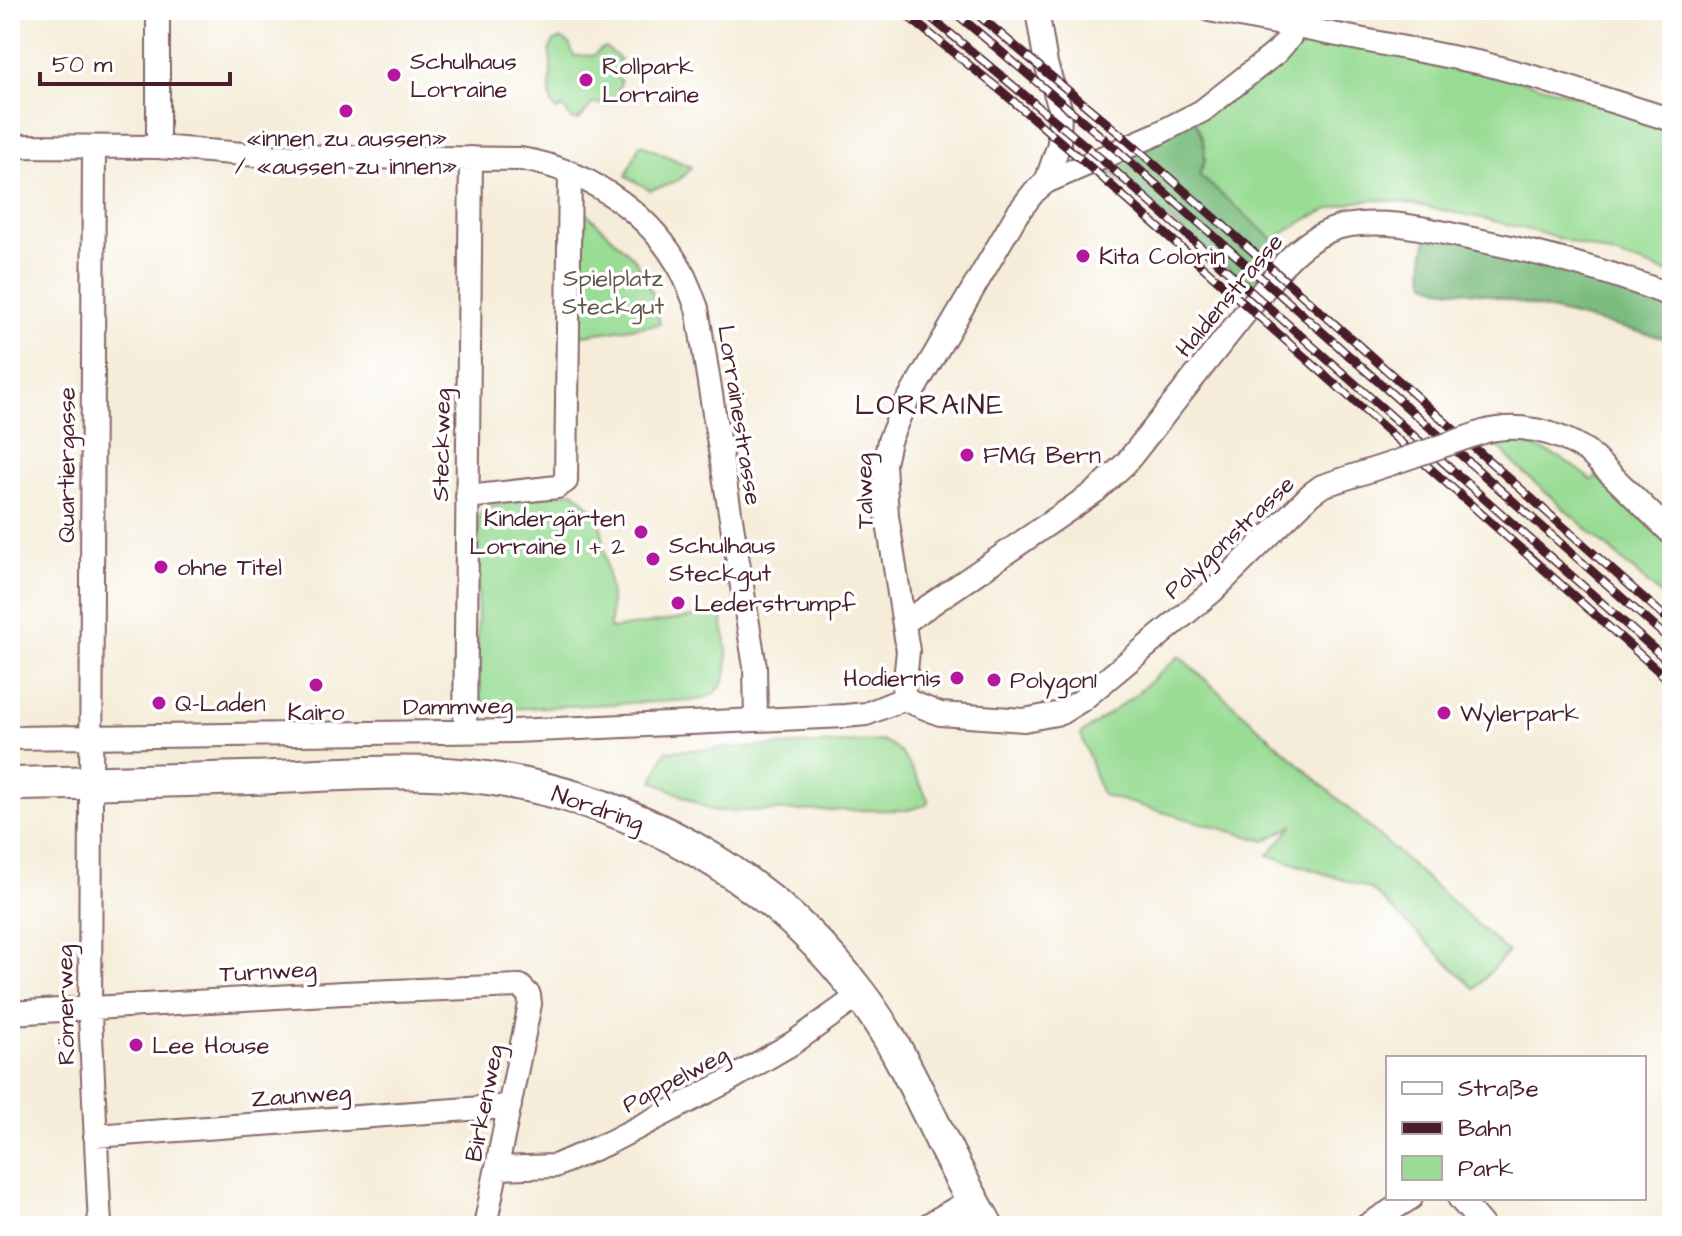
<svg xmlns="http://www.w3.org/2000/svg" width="1682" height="1236" font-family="'Architects Daughter',sans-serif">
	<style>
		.green { fill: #99dc94; stroke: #727e60; stroke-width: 2 }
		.forest { fill: #7abc7e; stroke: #626e54; stroke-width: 2 }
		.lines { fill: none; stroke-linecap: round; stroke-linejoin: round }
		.street-casing { stroke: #866768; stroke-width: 26 }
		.secondary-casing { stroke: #866768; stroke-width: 36 }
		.street { stroke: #fff; stroke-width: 22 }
		.secondary { stroke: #fff; stroke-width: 32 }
		.rail-casing { stroke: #4a1f2b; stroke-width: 9 }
		.rail { stroke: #fff; stroke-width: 6; stroke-dasharray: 18; stroke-linecap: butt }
		.street-bridge-casing { stroke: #866768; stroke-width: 26; stroke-linecap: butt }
		.street-bridge { stroke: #fff; stroke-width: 22 }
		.poi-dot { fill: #b5179e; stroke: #fff; stroke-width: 3 }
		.labels { text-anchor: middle; stroke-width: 7; stroke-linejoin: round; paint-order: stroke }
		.poi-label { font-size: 24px; fill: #4a1f2b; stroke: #fff; text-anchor: start }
		.park-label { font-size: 24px; fill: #62584a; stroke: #fff }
		.street-label { font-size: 24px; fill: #4a1f2b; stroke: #fff }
		.quarter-label { font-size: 28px; letter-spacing: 2px; fill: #4a1f2b; stroke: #fff }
	</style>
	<rect width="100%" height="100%" fill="#fff"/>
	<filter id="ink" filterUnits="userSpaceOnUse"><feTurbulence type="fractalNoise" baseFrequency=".0125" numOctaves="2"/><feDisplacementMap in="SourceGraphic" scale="16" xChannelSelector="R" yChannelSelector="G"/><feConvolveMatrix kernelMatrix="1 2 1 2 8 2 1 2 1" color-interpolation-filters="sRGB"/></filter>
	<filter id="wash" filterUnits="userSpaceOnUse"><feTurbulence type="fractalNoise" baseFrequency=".006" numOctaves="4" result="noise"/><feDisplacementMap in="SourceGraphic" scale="32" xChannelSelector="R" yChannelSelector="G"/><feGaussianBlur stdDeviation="1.8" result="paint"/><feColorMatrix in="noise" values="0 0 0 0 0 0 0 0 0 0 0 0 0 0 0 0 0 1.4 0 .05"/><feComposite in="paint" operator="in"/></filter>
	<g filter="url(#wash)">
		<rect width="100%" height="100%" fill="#f5edd9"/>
		<!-- green -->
		<path class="green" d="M1294 27 1406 48 1672 123V274C1594 248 1516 223 1436 209 1412 204 1387 198 1363 201 1330 205 1301 220 1274 240L1199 175 1206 159 1193 118Z
			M562 39 569 43 574 56 594 55 601 49 606 48 620 59 616 75 621 82 615 101 607 105 593 103 579 120 571 119 564 108 556 111C543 95 556 69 549 51L554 41Z
			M640 144 691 167C682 182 667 186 650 190L626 176Z
			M578 205 635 259 652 292 660 324 576 336Z
			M1503 441C1537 445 1567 457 1592 481L1597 476 1672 548V605L1523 472 1494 443Z
			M574 491 600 517 611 597 610 629 721 613C726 645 741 693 696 700L503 709C489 707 482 705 477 691L479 515 484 508 491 505Z
			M1179 656 1508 952 1475 989 1371 889 1268 855 1294 825 1265 841 1102 795 1081 734 1135 695Z
			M883 741C905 747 918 782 929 801L926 805 908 810 720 811 711 810 653 781 666 751Z"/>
		<!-- forest -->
		<path class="forest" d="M1193 118C1205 140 1209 152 1199 175L1289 253 1257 291 1098 163Z
			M1427 231 1672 298V340L1484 294 1440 288 1426 283 1423 268Z"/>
	</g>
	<g filter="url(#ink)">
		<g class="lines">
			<defs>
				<path id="street" d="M1209 10 1482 63 1541 79 1672 120
					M10 146 158 147 269 156 521 159C583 169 644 208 677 263 686 277 691 293 697 308L755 667 756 720
					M94 147 90 1015 100 1226
					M158 147V10
					M1046 182 1157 134 1202 111 1277 52 1290 37 1292 26
					M1483 432C1518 422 1556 431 1587 451L1672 534
					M467 497 557 487 566 481 570 172
					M904 623 1096 491 1126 463 1285 263C1300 247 1319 233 1340 227 1384 217 1430 230 1473 239 1541 253 1608 270 1672 296
					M903 699 908 651 887 516 884 464 889 441 902 410 1017 214 1034 192 1046 182 1059 144 1060 108 1046 64 1037 10
					M903 699 940 714 1024 720 1061 713 1082 700 1213 591 1311 494 1322 486 1390 464
					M465 731 471 158
					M10 738 514 731 845 716 866 714 903 699
					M10 1013 343 993 520 986 529 995 530 1004 485 1226
					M95 1136 510 1106
					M498 1168 555 1166 610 1142 726 1082 793 1043 861 994
					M1459 1198 1483 1226
					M926 1226 972 1199
					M1366 1226 1411 1198"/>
				<path id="secondary" d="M10 784C99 783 187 780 276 777 346 774 418 768 487 778 634 799 770 875 859 993 893 1037 915 1086 939 1135 954 1166 970 1196 987 1226"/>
			</defs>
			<!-- street casing -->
			<use href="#street" class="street-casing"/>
			<!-- secondary casing -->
			<use href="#secondary" class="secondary-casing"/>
			<!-- street -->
			<use href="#street" class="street"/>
			<!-- secondary -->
			<use href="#secondary" class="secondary"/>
			<defs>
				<path id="rail" d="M900 10 999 89 1097 173 1672 683
					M922 10 1106 163 1672 665
					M952 10 1117 150 1672 642
					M972 10 1127 140 1672 623"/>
			</defs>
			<!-- rail casing -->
			<use href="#rail" class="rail-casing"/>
			<!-- rail -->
			<use href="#rail" class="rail"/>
			<defs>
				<path id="street-bridge" d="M1390 464 1483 432"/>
			</defs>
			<!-- street-bridge casing -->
			<use href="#street-bridge" class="street-bridge-casing"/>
			<!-- street-bridge -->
			<use href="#street-bridge" class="street-bridge"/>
		</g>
	</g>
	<!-- markers -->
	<g class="poi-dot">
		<circle cx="394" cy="75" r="8"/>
		<circle cx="586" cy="80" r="8"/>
		<circle cx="346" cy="111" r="8"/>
		<circle cx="1083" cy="256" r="8"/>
		<circle cx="967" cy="455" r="8"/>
		<circle cx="641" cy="532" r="8"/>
		<circle cx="653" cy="559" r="8"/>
		<circle cx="161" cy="567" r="8"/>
		<circle cx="678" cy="603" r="8"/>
		<circle cx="957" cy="678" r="8"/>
		<circle cx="994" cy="680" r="8"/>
		<circle cx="316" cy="685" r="8"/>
		<circle cx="159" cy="703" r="8"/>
		<circle cx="1444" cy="713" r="8"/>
		<circle cx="136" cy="1045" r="8"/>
	</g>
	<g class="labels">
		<!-- poi labels -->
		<g class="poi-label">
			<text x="410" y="69">Schulhaus<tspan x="410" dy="28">Lorraine</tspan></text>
			<text x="602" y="74">Rollpark<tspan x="602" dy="28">Lorraine</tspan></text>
			<text x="346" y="146" text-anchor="middle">«innen zu aussen»<tspan x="346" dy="28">⁄ «aussen zu innen»</tspan></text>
			<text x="1099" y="264">Kita Colorin</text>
			<text x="983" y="463">FMG Bern</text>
			<text x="625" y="526" text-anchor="end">Kindergärten<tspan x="625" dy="28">Lorraine 1 + 2</tspan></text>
			<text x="669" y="553">Schulhaus<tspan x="669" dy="28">Steckgut</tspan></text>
			<text x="177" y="575">ohne Titel</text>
			<text x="694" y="611">Lederstrumpf</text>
			<text x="941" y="686" text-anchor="end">Hodiernis</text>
			<text x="1010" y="688">Polygon1</text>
			<text x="175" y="711">Q-Laden</text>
			<text x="316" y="720" text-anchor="middle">Kairo</text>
			<text x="1460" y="721">Wylerpark</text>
			<text x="152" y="1053">Lee House</text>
		</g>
		<!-- park labels -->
		<g class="park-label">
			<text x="613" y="286">Spielplatz<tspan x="613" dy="28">Steckgut</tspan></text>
		</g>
		<!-- street labels -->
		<g class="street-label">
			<text transform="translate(1229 295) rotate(-50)" y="8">Haldenstrasse</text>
			<text transform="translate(740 415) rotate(81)" y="8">Lorrainestrasse</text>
			<text transform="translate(441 445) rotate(-89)" y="8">Steckweg</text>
			<text transform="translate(66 465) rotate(-90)" y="8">Quartiergasse</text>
			<text transform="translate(864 491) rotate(-91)" y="8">Talweg</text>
			<text transform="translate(1229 537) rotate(-43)" y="8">Polygonstrasse</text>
			<text transform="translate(458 706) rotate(-1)" y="8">Dammweg</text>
			<text transform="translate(598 808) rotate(19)" y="8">Nordring</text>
			<text transform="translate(268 971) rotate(-3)" y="8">Turnweg</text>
			<text transform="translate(65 1005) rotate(-91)" y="8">Römerweg</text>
			<text transform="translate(675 1079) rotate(-28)" y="8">Pappelweg</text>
			<text transform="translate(301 1095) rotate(-4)" y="8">Zaunweg</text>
			<text transform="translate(484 1103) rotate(-79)" y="8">Birkenweg</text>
		</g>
		<!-- quarter labels -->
		<g class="quarter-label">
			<text x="930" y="414">LORRAINE</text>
		</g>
	</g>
	<!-- margin -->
	<rect width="1682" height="1236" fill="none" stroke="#fff" stroke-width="40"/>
	<!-- legend -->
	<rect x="1386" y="1056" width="260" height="144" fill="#ffffff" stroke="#b7a5aa" stroke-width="2"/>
	<rect x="1402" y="1082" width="40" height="12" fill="#ffffff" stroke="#b7a5aa" stroke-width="2"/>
	<text x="1458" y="1096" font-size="24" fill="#4a1f2b">Straße</text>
	<rect x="1402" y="1122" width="40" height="12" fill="#4a1f2b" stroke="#b7a5aa" stroke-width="2"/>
	<text x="1458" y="1136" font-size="24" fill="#4a1f2b">Bahn</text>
	<rect x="1402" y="1156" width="40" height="24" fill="#99dc94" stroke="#b7a5aa" stroke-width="2"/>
	<text x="1458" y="1176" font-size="24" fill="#4a1f2b">Park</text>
	<!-- scale -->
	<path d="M40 72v12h190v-12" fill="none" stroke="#4a1f2b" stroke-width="4"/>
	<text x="52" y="72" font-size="24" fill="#4a1f2b" stroke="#ffffff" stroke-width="6" paint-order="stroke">50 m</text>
</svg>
